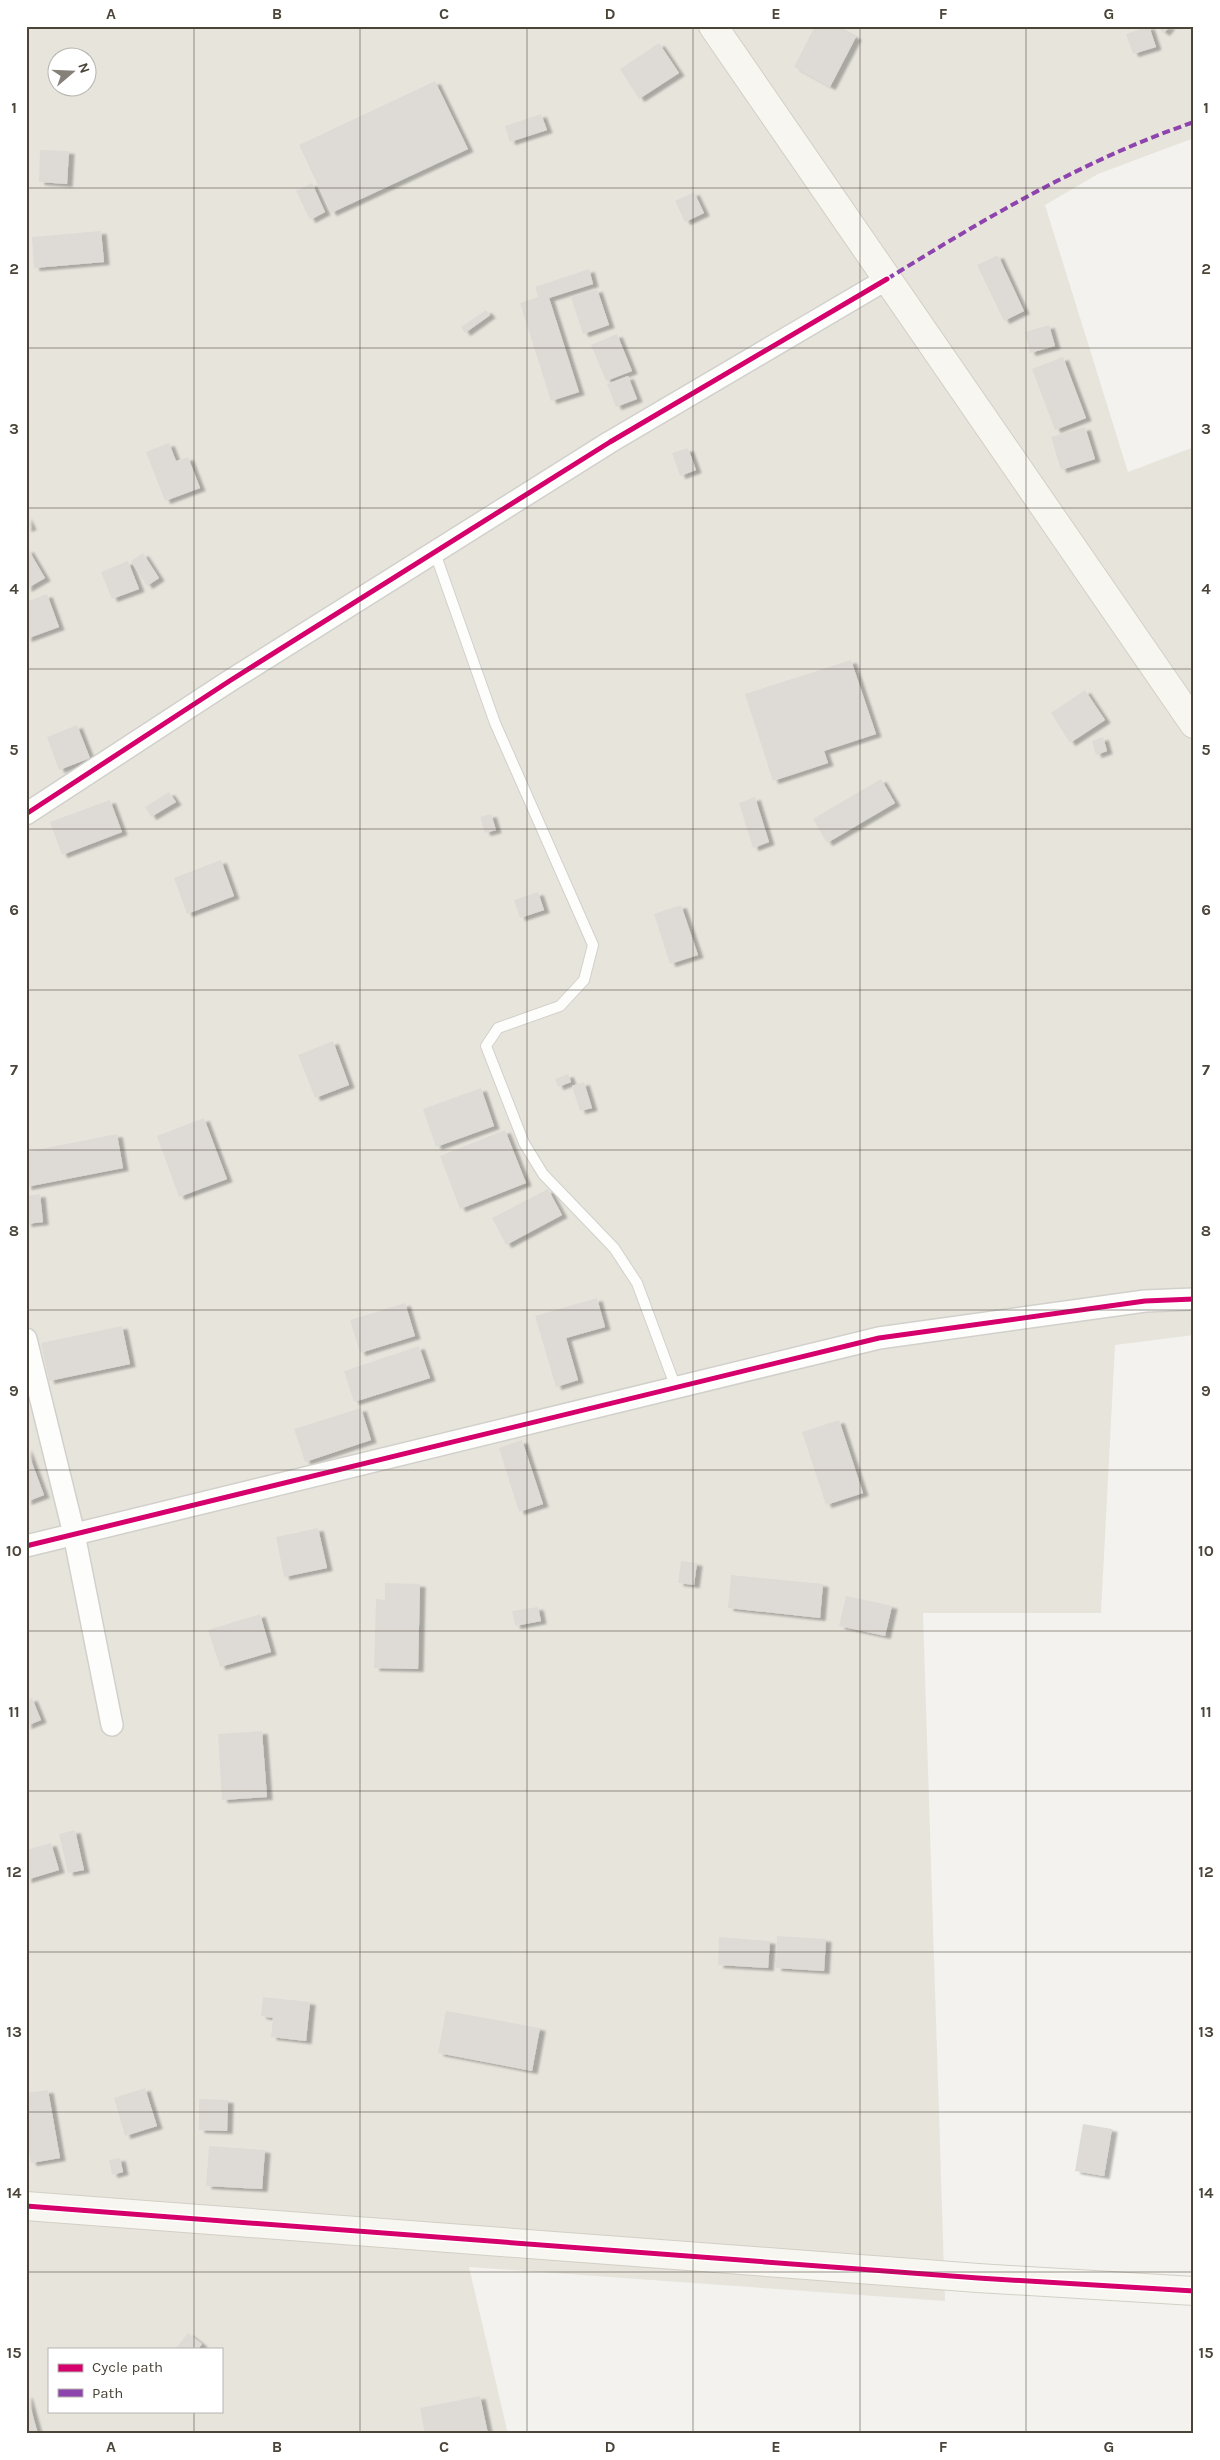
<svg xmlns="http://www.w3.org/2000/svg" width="1220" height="2460" font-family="Karla,sans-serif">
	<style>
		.residential { fill: #e7e4dc; fill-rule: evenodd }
		.building { fill: #dedbd6; filter: url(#shadow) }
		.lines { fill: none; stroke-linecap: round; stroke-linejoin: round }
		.lane-casing { stroke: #d2d0cb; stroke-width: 12 }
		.street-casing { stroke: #d2d0cb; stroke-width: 24 }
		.secondary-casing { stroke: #d3cfc5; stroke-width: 30 }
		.lane { stroke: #fdfdfc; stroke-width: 10 }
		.street { stroke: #fdfdfc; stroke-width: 21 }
		.secondary { stroke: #f7f6f1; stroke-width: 28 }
		.quiet { stroke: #8e44ad; stroke-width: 4; stroke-dasharray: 8 4; stroke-linecap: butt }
		.cycleway-casing { stroke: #fff; stroke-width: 8 }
		.cycleway { stroke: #d6006c; stroke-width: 5 }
		.grid { fill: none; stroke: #4b4439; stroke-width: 1; stroke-opacity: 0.55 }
		.neatline { fill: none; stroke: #4b4439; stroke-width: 2 }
		.grid-label { font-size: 16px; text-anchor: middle; font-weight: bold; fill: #4b4439 }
	</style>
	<defs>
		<filter id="shadow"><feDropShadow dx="5.5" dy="3" stdDeviation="1" flood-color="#0004"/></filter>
	</defs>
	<rect width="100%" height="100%" fill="#f4f2ee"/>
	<!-- residential -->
	<path class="residential" d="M26 26H1194V138L1098 174 1045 205 1128 472 1194 447V1335L1115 1345 1101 1613H923L945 2301 469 2267 508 2434H26ZM58 58H88V88H58ZM49 2349H221V2411H49Z"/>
	<!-- building -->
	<path class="building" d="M815 26H834L856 37 830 87 794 67Z
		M1149 26 1156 47 1133 54 1126 34Z
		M1156 26H1170L1164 33Z
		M659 43 679 73 639 99 620 69Z
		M435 81 468 149 331 213 299 145Z
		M541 114 547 130 510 142 505 126Z
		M40 150 69 151 67 184 39 182Z
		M312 183 325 212 310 220 296 191Z
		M694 192 704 213 685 222 675 201Z
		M101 231 104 262 34 268 32 237Z
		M998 255 1024 311 1004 321 977 265Z
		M589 269 593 284 549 298 579 392 551 401 520 303 538 297 535 287Z
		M597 289 609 325 583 334 571 297Z
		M486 310 490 315 465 333 461 327Z
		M1049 325 1055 346 1030 353 1025 332Z
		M617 334 632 371 606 381 591 345Z
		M1063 357 1086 418 1055 430 1032 369Z
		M628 376 637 399 616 407 607 384Z
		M1085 427 1095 459 1061 470 1051 437Z
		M169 443 176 461 188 457 200 488 165 501 146 452Z
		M688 448 696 470 680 476 672 453Z
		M26 516 31 527 26 529Z
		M28 549 45 578 26 589V550Z
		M143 553 159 578 147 586 131 561Z
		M128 561 139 589 112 599 101 572Z
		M47 594 59 627 26 639V602Z
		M851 660 876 734 824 751 828 763 773 781 745 694Z
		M1085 690 1105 720 1070 743 1051 713Z
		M77 725 90 758 59 770 47 737Z
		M1103 737 1107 751 1096 755 1092 741Z
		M881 779 895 803 827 843 813 819Z
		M169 792 176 802 151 817 145 807Z
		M755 797 769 842 753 848 739 803Z
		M110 800 122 832 62 855 50 822Z
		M491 814 496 830 485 833 480 817Z
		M221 860 234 896 187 914 174 878Z
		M538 892 544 910 520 918 514 900Z
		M681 905 698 955 670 964 654 914Z
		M333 1041 349 1085 315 1098 298 1055Z
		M568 1074 571 1082 558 1087 555 1079Z
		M584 1082 592 1108 580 1111 572 1086Z
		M481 1088 494 1126 436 1147 423 1109Z
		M204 1118 227 1179 179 1197 157 1136Z
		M505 1130 526 1183 460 1209 440 1156Z
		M117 1134 123 1168 26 1187V1152Z
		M548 1189 562 1215 506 1245 492 1218Z
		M40 1194 43 1222 26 1224V1196Z
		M597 1298 605 1327 566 1338 578 1380 556 1387 535 1316Z
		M405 1303 415 1336 360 1353 350 1320Z
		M122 1326 130 1364 49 1381 41 1343Z
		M419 1346 430 1378 354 1402 344 1371Z
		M361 1408 371 1440 305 1462 294 1429Z
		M839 1420 863 1493 826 1505 802 1432Z
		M522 1440 543 1504 519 1512 499 1448Z
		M26 1447 44 1495 26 1502Z
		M318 1528 327 1568 284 1577 276 1537Z
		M681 1561 697 1563 694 1585 678 1583Z
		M731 1575 823 1584 820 1618 728 1608Z
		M385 1583 420 1584 418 1669 374 1668 376 1599 385 1600Z
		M846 1596 892 1606 885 1636 839 1626Z
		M538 1607 541 1621 515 1626 512 1611Z
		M260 1614 271 1652 220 1667 208 1630Z
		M32 1698 41 1720 26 1726V1700Z
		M262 1731 267 1797 222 1800 218 1734Z
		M75 1830 84 1870 68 1873 59 1834Z
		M51 1843 59 1870 26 1880V1850Z
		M777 1936 826 1939 824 1971 776 1968Z
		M719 1937 770 1941 768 1968 718 1965Z
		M263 1997 310 2002 306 2041 271 2037 273 2018 261 2016Z
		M446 2011 540 2028 532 2071 438 2053Z
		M145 2088 157 2126 125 2136 114 2098Z
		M48 2090 60 2158 31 2163 26 2135V2093Z
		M199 2099 228 2100 227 2131 199 2130Z
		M1083 2124 1112 2129 1104 2176 1075 2171Z
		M209 2146 265 2150 262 2189 206 2186Z
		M120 2158 123 2172 112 2175 109 2160Z
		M188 2333 202 2344 198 2349H175Z
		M26 2395H27L38 2434H26Z
		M480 2396 488 2434H425L420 2408Z"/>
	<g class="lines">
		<defs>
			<path id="lane" d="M435 553 495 723 593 945 584 980 560 1006 498 1028 486 1046 524 1143 543 1174 614 1248 637 1283 676 1388"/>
			<path id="street" d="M26 814 231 680 610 442 887 279
				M26 1339 74 1534 112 1725
				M26 1546 879 1338 1145 1301 1194 1299"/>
			<path id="secondary" d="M713 26 1194 724
				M26 2206 978 2278 1194 2291"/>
		</defs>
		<!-- lane casing -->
		<use href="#lane" class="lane-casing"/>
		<!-- street casing -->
		<use href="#street" class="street-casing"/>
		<!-- secondary casing -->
		<use href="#secondary" class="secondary-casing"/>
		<!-- lane -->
		<use href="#lane" class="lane"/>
		<!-- street -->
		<use href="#street" class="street"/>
		<!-- secondary -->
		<use href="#secondary" class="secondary"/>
		<!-- quiet -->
		<path class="quiet" d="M887 279C986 218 1083 160 1194 122"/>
		<defs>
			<path id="cycleway" d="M26 814 231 680 610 442 887 279
				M26 1546 879 1338 1145 1301 1194 1299
				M26 2206 978 2278 1194 2291"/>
		</defs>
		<!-- cycleway casing -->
		<use href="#cycleway" class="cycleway-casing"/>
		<!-- cycleway -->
		<use href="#cycleway" class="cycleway"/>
	</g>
	<!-- grid -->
	<path class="grid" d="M194 26V2349M360 26V2434M527 26V2434M693 26V2434M860 26V2434M1026 26V2434M26 188H1194M26 348H1194M26 508H1194M26 669H1194M26 829H1194M26 990H1194M26 1150H1194M26 1310H1194M26 1470H1194M26 1631H1194M26 1791H1194M26 1952H1194M26 2112H1194M26 2272H1194M194 2411V2434"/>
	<!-- border -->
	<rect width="1220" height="2460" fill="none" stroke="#ffffff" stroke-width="55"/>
	<!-- legend -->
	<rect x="48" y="2348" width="175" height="65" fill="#ffffff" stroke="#b7b4b0"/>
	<rect x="58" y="2364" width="25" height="8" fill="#d6006c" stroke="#b7b4b0"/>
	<text x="92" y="2372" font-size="15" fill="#4b4439">Cycle path</text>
	<rect x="58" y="2389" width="25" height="8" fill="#8e44ad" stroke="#b7b4b0"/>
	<text x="92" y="2398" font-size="15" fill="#4b4439">Path</text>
	<!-- north arrow -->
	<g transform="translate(72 72) rotate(71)"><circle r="24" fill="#ffffff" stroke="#b7b4b0"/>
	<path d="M0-4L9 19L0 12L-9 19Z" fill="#868178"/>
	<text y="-8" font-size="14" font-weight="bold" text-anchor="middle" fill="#4b4439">N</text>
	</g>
	<rect x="28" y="28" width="1164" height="2404" class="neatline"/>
	<g class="grid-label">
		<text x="111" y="19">A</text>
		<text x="277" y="19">B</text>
		<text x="444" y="19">C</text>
		<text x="610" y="19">D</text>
		<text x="776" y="19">E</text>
		<text x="943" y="19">F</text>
		<text x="1109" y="19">G</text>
		<text x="14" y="113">1</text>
		<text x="1206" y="113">1</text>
		<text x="14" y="274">2</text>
		<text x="1206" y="274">2</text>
		<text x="14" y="434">3</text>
		<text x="1206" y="434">3</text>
		<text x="14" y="594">4</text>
		<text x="1206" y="594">4</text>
		<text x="14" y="755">5</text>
		<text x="1206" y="755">5</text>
		<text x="14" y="915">6</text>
		<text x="1206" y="915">6</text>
		<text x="14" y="1075">7</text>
		<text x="1206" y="1075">7</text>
		<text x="14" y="1236">8</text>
		<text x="1206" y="1236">8</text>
		<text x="14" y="1396">9</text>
		<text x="1206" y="1396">9</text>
		<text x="14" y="1556">10</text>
		<text x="1206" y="1556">10</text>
		<text x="14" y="1717">11</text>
		<text x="1206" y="1717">11</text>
		<text x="14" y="1877">12</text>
		<text x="1206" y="1877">12</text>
		<text x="14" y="2037">13</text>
		<text x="1206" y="2037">13</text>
		<text x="14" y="2198">14</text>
		<text x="1206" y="2198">14</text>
		<text x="14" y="2358">15</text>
		<text x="1206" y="2358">15</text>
		<text x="111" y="2452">A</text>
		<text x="277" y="2452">B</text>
		<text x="444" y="2452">C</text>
		<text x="610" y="2452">D</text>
		<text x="776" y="2452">E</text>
		<text x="943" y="2452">F</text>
		<text x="1109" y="2452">G</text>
	</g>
</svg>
